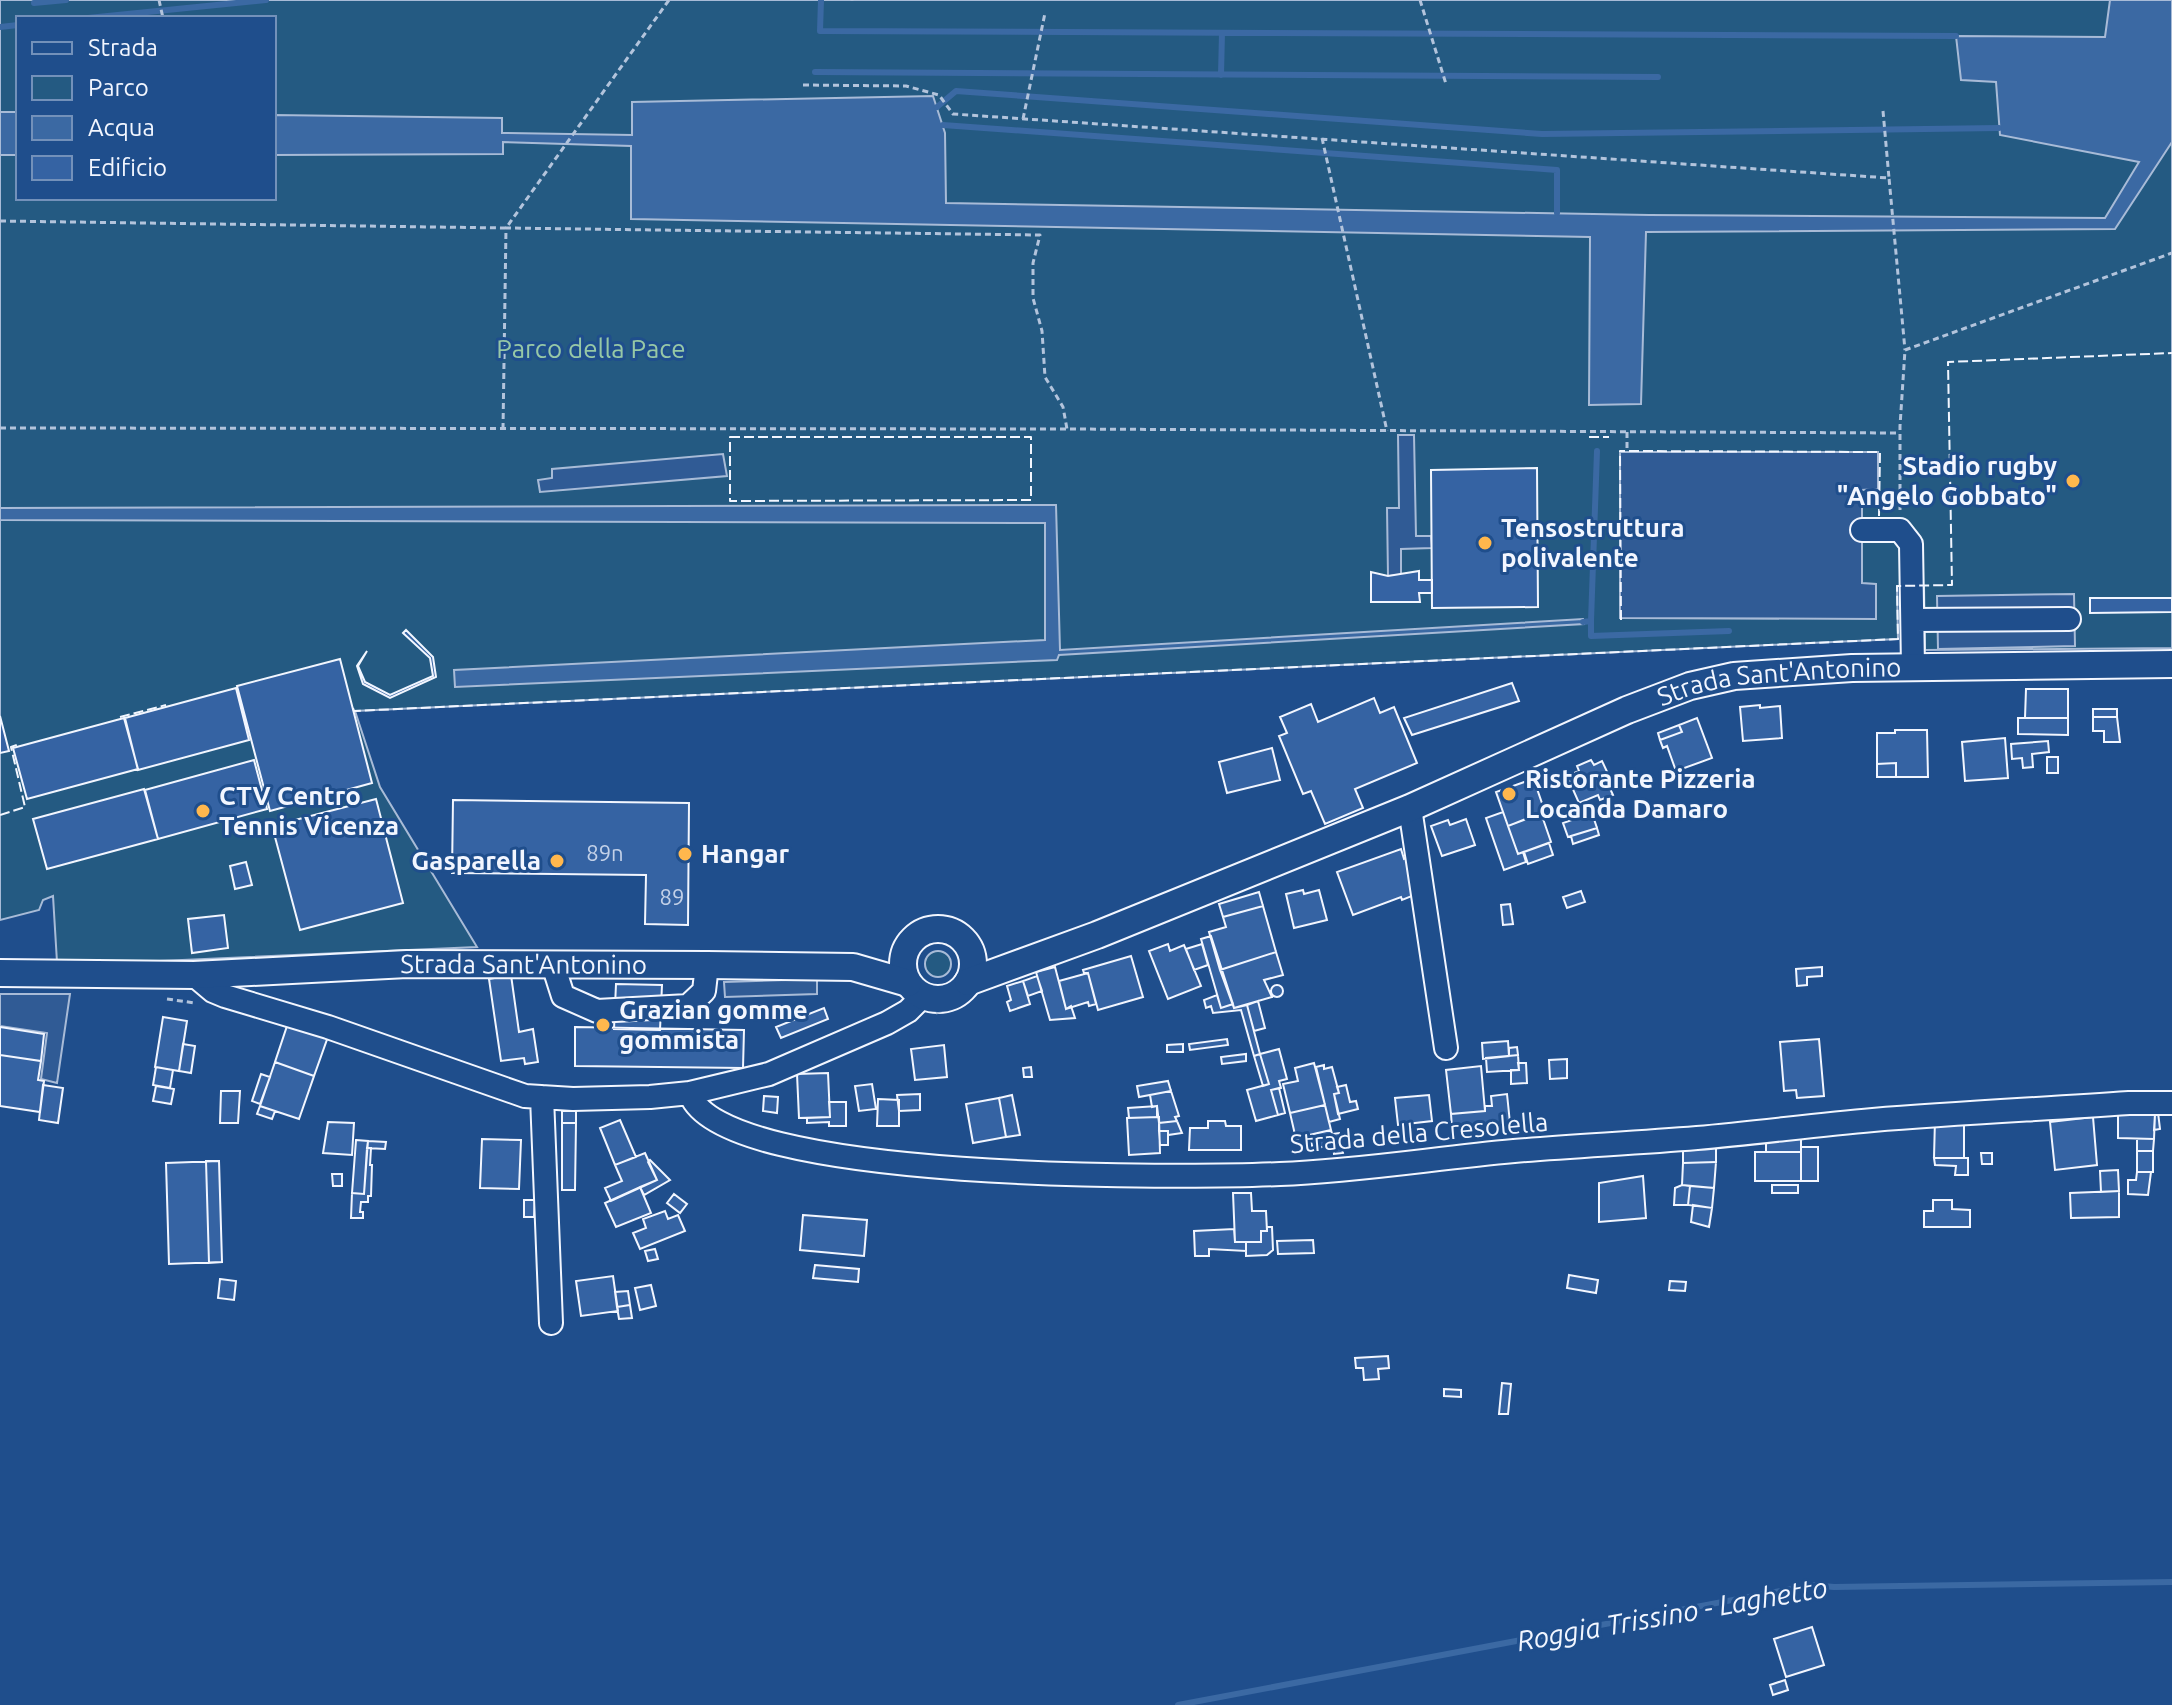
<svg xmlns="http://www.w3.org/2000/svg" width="2172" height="1705" font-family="Ubuntu,sans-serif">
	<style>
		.green { fill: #245a82; stroke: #a8bbd7; stroke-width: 2; fill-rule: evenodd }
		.parking { fill: #305b95; stroke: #a8bbd7; stroke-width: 2 }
		.water { fill: #3b69a3; stroke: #a8bbd7; stroke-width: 2 }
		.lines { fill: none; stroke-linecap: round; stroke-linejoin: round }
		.stream { stroke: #3b69a3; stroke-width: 6 }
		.building { fill: #3563a3; stroke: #f2f6ff; stroke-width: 2 }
		.minor-casing { stroke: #f2f6ff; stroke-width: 26 }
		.major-casing { stroke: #f2f6ff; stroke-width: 30 }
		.path { stroke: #b3c4dc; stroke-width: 3; stroke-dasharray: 6 4; stroke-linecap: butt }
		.minor { stroke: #1f4e8c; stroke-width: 22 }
		.major { stroke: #1f4e8c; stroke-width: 26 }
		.fence { stroke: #f2f6ff; stroke-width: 2; stroke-dasharray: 10 4; stroke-linecap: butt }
		.poi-dot { fill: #ffb74d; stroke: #1f4e8c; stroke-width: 3 }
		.labels { text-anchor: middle; stroke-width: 6; stroke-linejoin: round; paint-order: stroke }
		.number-label { font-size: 22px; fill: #c3d1e8 }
		.park-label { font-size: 26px; fill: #97c8a6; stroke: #1f4e8c }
		.poi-label { font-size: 26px; font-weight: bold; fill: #f2f6ff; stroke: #1f4e8c; text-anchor: start }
		.street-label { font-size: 26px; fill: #f2f6ff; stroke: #1f4e8c }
		.water-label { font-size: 28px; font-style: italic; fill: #f2f6ff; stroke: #1f4e8c }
	</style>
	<rect width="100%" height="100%" fill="#1f4e8c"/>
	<!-- green -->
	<path class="green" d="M0 0H2172V648L1925 650 1924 586H1897L1898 639 355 711 380 787 477 947 114 963 57 962 53 896 43 900 39 910 0 920ZM18 18H274V198H18Z
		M925 964a13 13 0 1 1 26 0a13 13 0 1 1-26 0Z"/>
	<!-- parking -->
	<path class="parking" d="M1398 435H1414L1416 536H1431L1432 548 1401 549V575L1388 576 1387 508H1399Z
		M1620 452H1878V489L1862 490V583L1876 584V619L1620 618Z
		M723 454 727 476 540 492 538 480 552 478V469Z
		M2074 594 2075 646 1938 649 1937 596Z
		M817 979V994L725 997 724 982Z
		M0 994H70L57 1083 41 1079 47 1033 0 1026Z"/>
	<!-- water -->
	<path class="water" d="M2110 0H2172V142L2115 229 1646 232 1641 404 1589 405 1590 237 631 219V146L503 142V154L274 155V115L502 118V133L632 135V102L933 96 945 133 946 203 1649 215 2105 218 2139 162 2000 135 1996 82 1961 80 1956 36 2105 37Z
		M0 112H18V155H0Z
		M1056 505 1060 650 1583 619 1584 624 1059 655 1057 660 455 687 454 670 1045 640V523L0 520V508Z"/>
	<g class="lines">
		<!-- stream -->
		<path class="stream" d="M821 0 820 31 1956 36
			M34 3 66 0
			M88 18 266 0
			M0 27 18 25
			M815 72 1658 77
			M1221 75 1222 33
			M937 107 956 91 1542 134 1999 128
			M943 125 1557 170V213
			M1591 621 1597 451
			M1583 622 1591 621V636L1729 631
			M1178 1705 1812 1585 1834 1587 2172 1582"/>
	</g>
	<!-- building -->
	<path class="building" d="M1537 468 1538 607 1432 608 1431 470Z
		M1419 571V580H1432V593H1419L1420 602H1371V572L1388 576Z
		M2090 598H2172V612L2090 613Z
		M406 630 433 657 436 677 390 698 363 684 357 666 367 651 358 666 365 682 390 695 433 676 430 658 403 633Z
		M340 659 372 783 270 811 237 686Z
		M1512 683 1519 701 1412 735 1404 718Z
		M236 688 249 740 138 770 125 718Z
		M2026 689H2068V718H2025Z
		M1374 698 1380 713 1394 707 1417 763 1355 789 1363 808 1325 824 1311 791 1303 794 1279 736 1287 733 1280 717 1311 704 1318 722Z
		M1760 705V708L1780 706 1782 738 1743 741 1740 707Z
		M2093 709H2117V717H2093Z
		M0 716 9 751 0 753Z
		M2093 717H2117L2120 742H2104V731H2093Z
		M124 718 138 769 27 799 13 748Z
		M1697 718 1712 758 1676 771 1667 746 1663 748 1660 740 1682 732 1679 725Z
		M2018 718H2068V735L2018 734Z
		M1679 725 1682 732 1660 740 1658 733Z
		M1895 730H1927L1928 777H1896V763L1877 764V733H1895Z
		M2005 738 2008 778 1965 781 1962 742Z
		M2048 741 2049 752 2032 754 2033 767 2023 768 2022 758 2012 759 2011 744Z
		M1272 748 1280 780 1227 793 1219 762Z
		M2047 757H2058V773H2047Z
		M254 760 267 809 158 839 145 790Z
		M1591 760 1594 765 1602 761 1610 778 1606 780 1613 795 1600 800 1598 795 1579 803 1567 776 1579 771 1577 766Z
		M1896 763V777H1877V764Z
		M1527 781 1529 786 1535 783 1545 812 1508 826 1496 792Z
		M144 789 158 839 47 869 33 819Z
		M376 799 403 903 300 930 272 826Z
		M453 800 689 803 688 925 645 924 646 875 452 873Z
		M1503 812 1518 854 1523 852 1526 862 1504 870 1486 818Z
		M1541 813 1551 842 1518 854 1508 826Z
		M1592 813 1597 828 1568 837 1563 823Z
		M1466 819 1475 845 1442 856 1431 826 1448 820 1450 825Z
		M1597 828 1599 835 1573 844 1571 836Z
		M1549 843 1553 855 1528 864 1524 852Z
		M1401 849 1404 859 1409 857 1417 894 1402 900 1401 897 1353 915 1337 872Z
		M246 862 252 885 235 889 230 866Z
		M1303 890 1304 894 1319 890 1327 920 1294 928 1286 894Z
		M1581 891 1585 902 1567 908 1563 897Z
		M1259 892 1263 906 1223 917 1219 904Z
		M1510 904 1513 924 1503 925 1501 905Z
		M1263 906 1276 952 1220 970 1209 932 1226 927 1223 917Z
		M224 915 228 948 192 953 188 919Z
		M1211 936 1233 1004 1221 1008 1201 939Z
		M1168 944 1170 951 1184 945 1201 986 1168 999 1149 951Z
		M1202 944 1208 965 1194 970 1186 949Z
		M1276 952 1283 975 1264 980 1272 997 1234 1008 1220 970Z
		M1131 956 1143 997 1098 1010 1088 973H1084L1083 970Z
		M1055 967 1066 1009 1071 1006 1075 1018 1050 1020 1036 972Z
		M1822 967V976L1807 977V985L1797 986 1796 969Z
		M1088 973 1096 1004 1089 1006 1088 1002 1066 1009 1059 981Z
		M511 975 519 1032 533 1029 538 1062 525 1064 524 1058 501 1061 489 979Z
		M1037 976 1042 991 1028 996 1023 981Z
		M1023 981 1030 1004 1010 1011 1007 1002 1011 1000 1007 986Z
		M616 984 662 985 660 1030 614 1029Z
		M1271 991a6 6 0 1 1 12 0a6 6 0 1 1-12 0Z
		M1217 995 1221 1008 1233 1004 1234 1008 1247 1005 1260 1054 1254 1056 1241 1010 1213 1013 1211 1006 1206 1008 1204 1000Z
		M1258 1001 1265 1028 1254 1031 1247 1005Z
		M824 1008 828 1019 781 1038 776 1027Z
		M163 1017 187 1021 179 1071 155 1067Z
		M290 1017 330 1031 314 1076 275 1062Z
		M0 1027 44 1034 41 1061 0 1055Z
		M575 1027 744 1030 743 1068 575 1066Z
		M1227 1039 1228 1045 1190 1050 1189 1044Z
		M1819 1039 1824 1096 1797 1098 1796 1090 1784 1091 1780 1042Z
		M1508 1041 1509 1056 1483 1059 1482 1043Z
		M183 1044 195 1046 191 1073 179 1071Z
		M1183 1044V1052H1167V1045Z
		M944 1045 947 1077 915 1080 911 1049Z
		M1517 1047 1518 1055 1509 1056V1048Z
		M1279 1049 1287 1079 1279 1081 1281 1088 1271 1090 1278 1115 1256 1121 1247 1090 1269 1084 1260 1054Z
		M1246 1054V1061L1222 1064 1221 1057Z
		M1260 1054 1269 1084 1263 1086 1254 1056Z
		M0 1055 41 1061 38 1080 44 1081 40 1112 0 1106Z
		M1518 1055 1519 1070 1487 1072 1486 1058Z
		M1567 1059V1078L1550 1079 1549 1060Z
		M275 1062 314 1076 299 1119 260 1106Z
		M1314 1063 1325 1105 1290 1113 1283 1084 1298 1081 1295 1068Z
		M1518 1063H1526L1527 1083 1511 1084V1070H1519Z
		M1324 1065V1069L1332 1067 1339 1093 1334 1094 1340 1119 1329 1122 1316 1067Z
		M1481 1066 1485 1111 1451 1114 1446 1070Z
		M156 1067 173 1070 170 1088 153 1085Z
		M1031 1067 1032 1077H1024L1023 1068Z
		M828 1073 830 1117 799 1118 797 1074Z
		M261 1074 270 1077 260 1104 252 1101Z
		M1168 1081 1171 1091 1139 1097 1137 1086Z
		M872 1084 876 1109 859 1111 855 1086Z
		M43 1085 63 1088 58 1123 39 1120Z
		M1346 1085 1350 1102 1356 1101 1358 1109 1338 1114 1334 1094 1339 1093 1337 1087Z
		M156 1086 174 1089 171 1104 153 1101Z
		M1279 1088 1285 1113 1278 1115 1271 1090Z
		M221 1091H240L238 1123H220Z
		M1171 1091 1179 1116 1175 1117 1177 1121 1159 1123 1157 1106 1152 1107 1150 1095Z
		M920 1094V1110L899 1111 897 1095Z
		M1507 1094 1510 1123 1452 1128 1451 1114 1485 1111V1106H1492L1491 1096Z
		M1012 1095 1020 1135 1006 1137 999 1098Z
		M1429 1095 1432 1121 1398 1125 1395 1098Z
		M764 1096 778 1097 777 1113 763 1111Z
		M999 1098 1006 1137 973 1143 966 1104Z
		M878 1099 899 1100V1126H877Z
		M829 1102H846V1126H829V1122L807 1123V1118L830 1117Z
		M2157 1104 2160 1129 2154 1130 2155 1114Z
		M1325 1105 1331 1130 1309 1135 1310 1140 1306 1141 1304 1137 1296 1139 1290 1113Z
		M260 1106 275 1111 272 1119 257 1114Z
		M1157 1106V1117L1129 1118 1128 1108Z
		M562 1111H576V1123H562Z
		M2118 1114H2155L2154 1139 2118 1138Z
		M1159 1117 1160 1153 1129 1155 1127 1118Z
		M2093 1117 2097 1165 2055 1170 2050 1122Z
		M1935 1119H1964V1158H1934Z
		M620 1120 636 1157 615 1165 600 1128Z
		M1177 1121 1182 1133 1168 1135V1131H1159V1123Z
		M1208 1121H1225L1226 1126H1241V1150H1189L1190 1128H1208Z
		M328 1122 354 1123 352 1155 323 1153Z
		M562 1123H576L575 1190H562Z
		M1331 1130 1335 1144 1313 1149 1309 1135Z
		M1159 1131H1168V1145H1160Z
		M1339 1133 1343 1153 1334 1154 1332 1134Z
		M1766 1138H1801V1152H1766Z
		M482 1139 521 1140 519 1189 480 1188Z
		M2137 1139H2154L2153 1151H2137Z
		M356 1140 368 1141 364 1194 352 1193Z
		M368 1141 386 1142 385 1149 367 1148Z
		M1716 1144V1162L1683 1163V1147Z
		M1801 1147H1818V1181H1801Z
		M367 1148H371L370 1165H372L371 1196H368V1202H361L360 1212H363V1218H351L352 1193 364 1194Z
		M2137 1151H2153V1172H2137Z
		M1755 1152H1801V1181H1755Z
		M645 1153 657 1180 611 1201 605 1188 622 1181 615 1165Z
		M1981 1153H1992V1164H1982Z
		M1934 1158H1968V1175H1955L1956 1166 1935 1165Z
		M650 1160 670 1180 644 1195 640 1187 657 1180 648 1162Z
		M206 1161H219L222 1262 209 1263Z
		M219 1161 222 1262 169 1264 166 1163Z
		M1716 1162 1714 1188 1682 1185 1683 1163Z
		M2118 1170 2119 1191 2101 1192 2100 1171Z
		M2137 1172H2151L2148 1195 2128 1194V1180H2136Z
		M332 1174H342V1186H333Z
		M1643 1176 1646 1218 1599 1222V1183Z
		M1682 1185 1690 1186 1688 1205H1674L1675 1188Z
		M1772 1185H1798V1193H1772Z
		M1690 1186 1714 1188 1712 1208 1688 1205Z
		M640 1187 651 1213 616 1227 605 1203Z
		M2119 1191V1217L2071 1218 2070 1193Z
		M1233 1193H1251L1252 1211H1266L1267 1231H1261V1242H1235Z
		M674 1194 687 1204 680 1213 667 1203Z
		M524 1200H535L534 1217H524Z
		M1933 1200H1952V1209L1970 1210V1227H1924V1211H1933Z
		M1693 1205 1712 1208 1709 1227 1691 1222Z
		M665 1211 668 1219 678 1215 685 1231 640 1249 633 1233 646 1228 643 1219Z
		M803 1215 867 1220 864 1256 800 1250Z
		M1267 1227H1272L1273 1250 1267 1255 1246 1256V1242H1261V1231H1267Z
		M1234 1229 1235 1242H1246V1251L1209 1249V1256H1195L1194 1231Z
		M1313 1240 1314 1253 1278 1254 1277 1241Z
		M655 1249 658 1259 648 1261 645 1251Z
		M815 1265 859 1269 858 1282 813 1278Z
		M1569 1275 1598 1280 1596 1293 1567 1288Z
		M613 1276 618 1311 581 1316 576 1281Z
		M220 1279 236 1281 234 1300 218 1298Z
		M1670 1281 1686 1282 1685 1291 1669 1290Z
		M651 1285 656 1306 640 1310 635 1288Z
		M628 1291 630 1305 617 1307 615 1292Z
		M630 1305 632 1318 619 1319 617 1307Z
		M1388 1356 1389 1368 1378 1369 1379 1379 1364 1380 1363 1368H1356L1355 1358Z
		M1502 1383 1511 1384 1508 1414H1499Z
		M1444 1389 1461 1390V1397L1444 1396Z
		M1812 1627 1824 1665 1786 1677 1774 1639Z
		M1785 1680 1788 1690 1773 1695 1770 1685Z"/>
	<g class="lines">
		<defs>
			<path id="minor" d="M1862 530H1900L1911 544 1913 667
				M1913 620 2069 619
				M1410 808 1446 1048
				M557 963 556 974 563 996 597 1011 688 1006 704 991 707 965
				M194 975 213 991 225 996 328 1027 525 1096 573 1099 650 1097 690 1093 769 1074 887 1023 908 1011 923 996
				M690 1093C716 1183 1192 1178 1280 1174 1358 1171 1436 1158 1514 1151 1575 1146 1636 1143 1697 1138 1756 1133 1814 1125 1873 1120 1958 1113 2044 1109 2129 1103H2172
				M542 1097 551 1323"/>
			<g id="major">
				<circle cx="938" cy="964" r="35"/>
				<path id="s1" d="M0 973 194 975 407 964 707 965 853 967 908 983"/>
				<path id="s2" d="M968 982 1097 935 1410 808 1627 710 1690 686 1734 676 1852 668 2172 664"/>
			</g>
		</defs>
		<!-- minor casing -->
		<use href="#minor" class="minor-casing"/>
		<!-- major casing -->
		<use href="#major" class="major-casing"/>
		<!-- path -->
		<path class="path" d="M159 0 163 18
			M852 0V1
			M1420 0 1446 84
			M803 85 906 86 939 95 953 114 1889 178 1905 350
			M1883 111 1889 178
			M1023 119 1045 13
			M1322 138 1387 431
			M0 221 506 228 669 0
			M0 428 1067 429 1900 433
			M503 429 506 228 1040 235 1033 263V298L1042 331 1045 377 1063 407 1067 429
			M1627 432V452
			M1900 510V426L1905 350 2172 253
			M167 999 195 1003
			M936 1013 959 1003"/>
		<!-- minor -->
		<use href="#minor" class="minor"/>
		<!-- major -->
		<use href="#major" class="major"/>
		<!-- fence -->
		<path class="fence" d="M730 437H1031V500L730 501Z
			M1589 437H1609
			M1629 451 1880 452 1879 516
			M1621 620 1620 451H1625
			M353 708 354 711 1898 639 1897 586 1952 585 1948 362 2172 353
			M120 717 166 705
			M0 815 25 807 11 747 19 744"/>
	</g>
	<!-- markers -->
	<g class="poi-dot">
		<circle cx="2073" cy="481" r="8"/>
		<circle cx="1485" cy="543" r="8"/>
		<circle cx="1509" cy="794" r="8"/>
		<circle cx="203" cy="811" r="8"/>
		<circle cx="685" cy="854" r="8"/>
		<circle cx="557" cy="861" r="8"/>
		<circle cx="603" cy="1025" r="8"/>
	</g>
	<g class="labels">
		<!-- number labels -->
		<g class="number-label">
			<text x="605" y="861">89n</text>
			<text x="672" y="905">89</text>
		</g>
		<!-- park labels -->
		<g class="park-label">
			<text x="591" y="358">Parco della Pace</text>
		</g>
		<!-- poi labels -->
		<g class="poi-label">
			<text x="2057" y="475" text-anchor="end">Stadio rugby<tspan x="2057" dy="30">"Angelo Gobbato"</tspan></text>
			<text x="1501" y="537">Tensostruttura<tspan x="1501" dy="30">polivalente</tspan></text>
			<text x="1525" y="788">Ristorante Pizzeria<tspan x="1525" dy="30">Locanda Damaro</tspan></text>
			<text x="219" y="805">CTV Centro<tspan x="219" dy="30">Tennis Vicenza</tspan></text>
			<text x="701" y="863">Hangar</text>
			<text x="541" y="870" text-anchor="end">Gasparella</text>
			<text x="619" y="1019">Grazian gomme<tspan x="619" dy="30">gommista</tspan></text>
		</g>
		<!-- street labels -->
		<g class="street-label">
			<text dy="9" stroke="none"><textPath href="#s2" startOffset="870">Strada Sant'Antonino</textPath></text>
			<text dy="9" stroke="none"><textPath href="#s1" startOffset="524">Strada Sant'Antonino</textPath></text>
			<text transform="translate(1419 1133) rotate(-5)" y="9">Strada della Cresolella</text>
		</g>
		<!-- water labels -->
		<g class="water-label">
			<text transform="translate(1672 1614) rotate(-10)" y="10">Roggia Trissino - Laghetto</text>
		</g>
	</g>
	<!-- legend -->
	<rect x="16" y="16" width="260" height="184" fill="#1f4e8c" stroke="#7391ba" stroke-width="2"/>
	<rect x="32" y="42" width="40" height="12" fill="#1f4e8c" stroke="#7391ba" stroke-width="2"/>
	<text x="88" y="56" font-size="24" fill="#f2f6ff">Strada</text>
	<rect x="32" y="76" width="40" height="24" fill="#245a82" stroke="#7391ba" stroke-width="2"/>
	<text x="88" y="96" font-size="24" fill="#f2f6ff">Parco</text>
	<rect x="32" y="116" width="40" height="24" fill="#3b69a3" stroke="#7391ba" stroke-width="2"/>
	<text x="88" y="136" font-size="24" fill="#f2f6ff">Acqua</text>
	<rect x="32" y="156" width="40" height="24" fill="#3563a3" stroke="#7391ba" stroke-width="2"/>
	<text x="88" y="176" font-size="24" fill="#f2f6ff">Edificio</text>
</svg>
